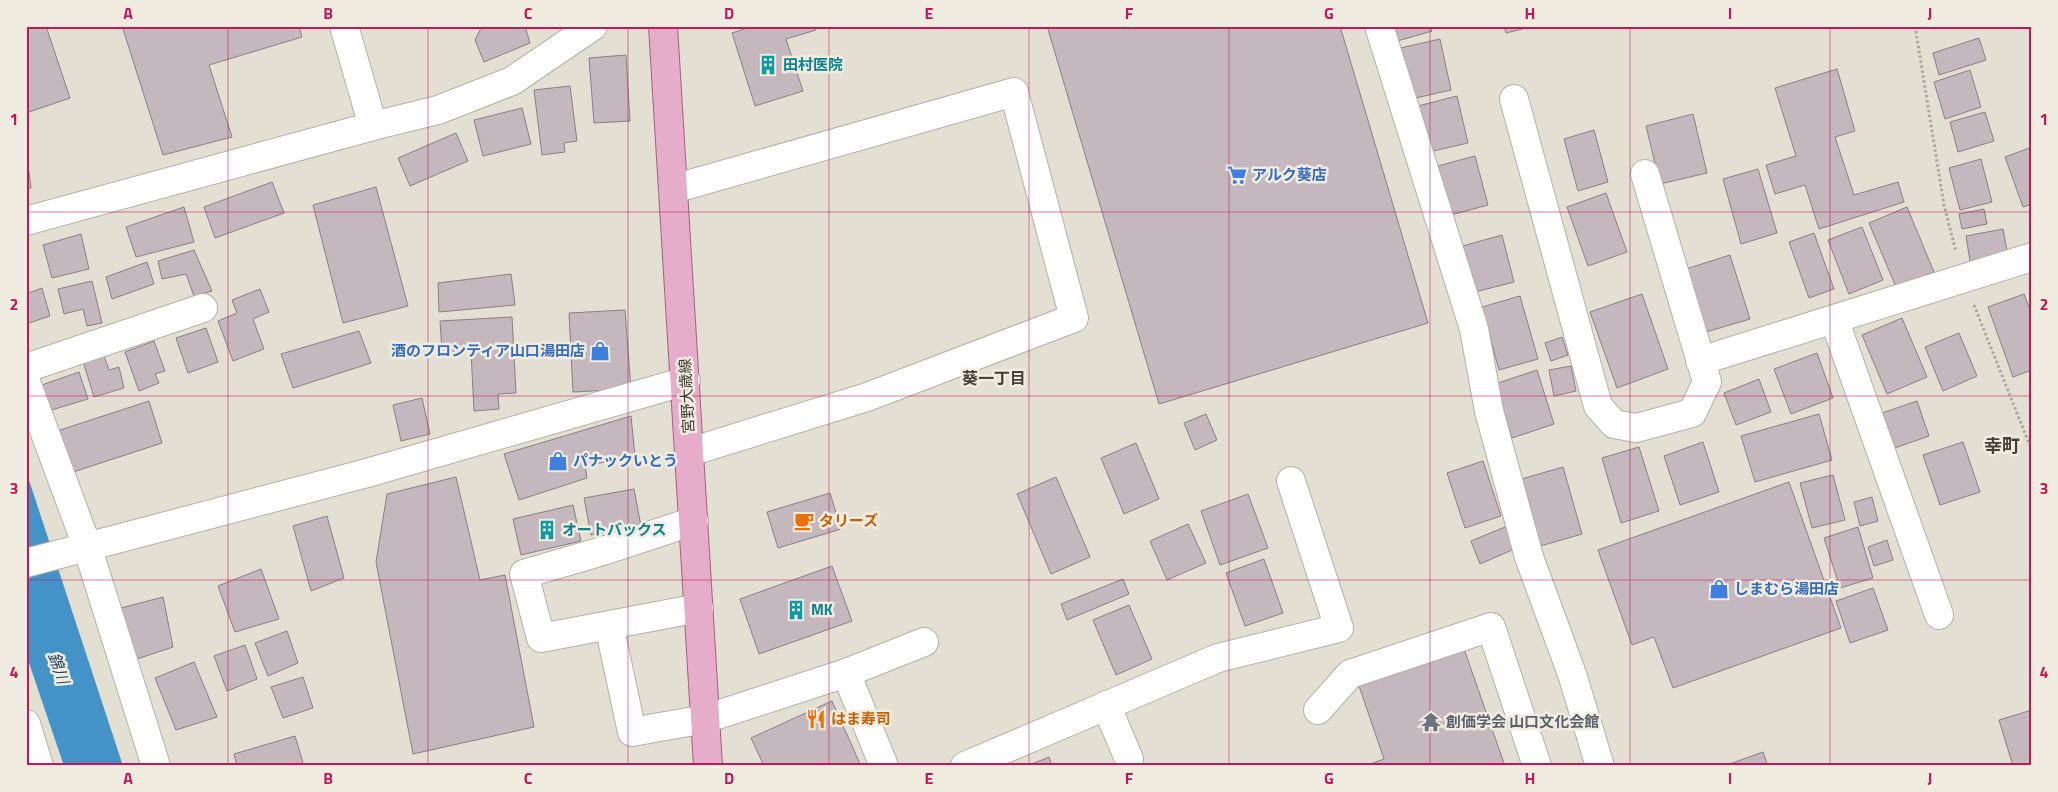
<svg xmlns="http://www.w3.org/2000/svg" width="2058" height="792" font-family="'Titillium Web','Noto Sans JP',sans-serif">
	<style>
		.water { fill: #4393c8 }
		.building { fill: #c4b7bd; stroke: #8b7f85 }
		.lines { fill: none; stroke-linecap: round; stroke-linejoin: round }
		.minor-casing { stroke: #b5b1a5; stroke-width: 30 }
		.major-casing { stroke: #a06281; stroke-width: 30 }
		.path { stroke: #aba79d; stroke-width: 3; stroke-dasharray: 2.5 2.5; stroke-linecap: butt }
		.minor { stroke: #fff; stroke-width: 28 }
		.major { stroke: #e6adcb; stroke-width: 28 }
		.grid { fill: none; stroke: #c2185b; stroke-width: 1; stroke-opacity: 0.55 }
		.labels { text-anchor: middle; stroke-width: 5; stroke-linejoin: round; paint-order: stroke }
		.culture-label { font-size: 15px; font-weight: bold; fill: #0d838f; stroke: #f0ece0; text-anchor: start }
		.shop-label { font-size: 15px; font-weight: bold; fill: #366cbe; stroke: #f0ece0; text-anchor: start }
		.street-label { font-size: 15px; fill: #3d3b36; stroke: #f0ece0 }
		.food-label { font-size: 15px; font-weight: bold; fill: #c56008; stroke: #f0ece0; text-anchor: start }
		.worship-label { font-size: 15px; font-weight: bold; fill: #5b616d; stroke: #f0ece0; text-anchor: start }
		.neighbourhood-label { font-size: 16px; font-weight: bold; fill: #454137; stroke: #f0ece0 }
		.water-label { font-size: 16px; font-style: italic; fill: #1b3d54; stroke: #f0ece0 }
		.quarter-label { font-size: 18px; font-weight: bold; fill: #454137; stroke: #f0ece0 }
		.neatline { fill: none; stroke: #c2185b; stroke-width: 2 }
		.grid-label { font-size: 16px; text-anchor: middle; font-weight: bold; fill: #c2185b }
	</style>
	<rect width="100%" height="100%" fill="#e3dfd2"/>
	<!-- water -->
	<path class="water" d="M26 471 123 766H64L26 654Z"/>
	<!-- building -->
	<path class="building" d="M46 26 70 98 26 113V27Z
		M122 26H299L302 37 209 65 232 137 163 155Z
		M482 26H525L530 43 484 62 475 40Z
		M754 26H815L816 30 786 39 803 91 755 106 732 33Z
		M1047 26H1340L1428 323 1159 404Z
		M1389 26H1430L1432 31 1394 42Z
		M1504 26H1535L1506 33Z
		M1979 38 1986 60 1939 75 1933 53Z
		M1440 39 1451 90 1407 100 1396 49Z
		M626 55 630 121 594 123 589 58Z
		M1837 69 1855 131 1835 137 1854 195 1898 182 1904 202 1819 229 1805 185 1775 194 1766 165 1796 156 1775 88Z
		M1970 70 1981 107 1945 119 1934 82Z
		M570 86 577 141 564 143 565 152 542 155 534 90Z
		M1457 96 1468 143 1429 152 1418 106Z
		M522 108 531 144 483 156 474 120Z
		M1985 112 1994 141 1958 152 1950 122Z
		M1693 114 1707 173 1660 184 1646 126Z
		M1594 130 1608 182 1578 191 1564 139Z
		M456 133 468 161 410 186 398 158Z
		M2032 147V204L2023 207 2005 157Z
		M26 149 31 188 26 189Z
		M1475 156 1488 205 1451 215 1438 166Z
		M1981 159 1992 202 1960 210 1949 168Z
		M1758 169 1777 233 1741 244 1723 179Z
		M272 182 284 213 215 238 204 207Z
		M376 187 408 306 343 323 313 205Z
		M1606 193 1627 252 1588 266 1567 207Z
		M184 207 194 242 136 257 126 227Z
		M1907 207 1934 272 1896 287 1869 223Z
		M1984 209 1987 224 1962 229 1959 214Z
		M1862 227 1883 280 1849 294 1828 240Z
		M2003 229 2009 261 1971 267 1966 236Z
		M1814 233 1834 289 1809 298 1789 242Z
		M81 234 89 269 52 278 43 245Z
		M1502 235 1514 282 1471 293 1459 247Z
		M194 250 212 291 194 296 186 274 162 279 158 261Z
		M1730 255 1750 319 1706 332 1686 269Z
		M147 262 154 284 112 299 106 277Z
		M511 274 515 305 439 312 438 283Z
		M92 281 102 323 87 326 83 309 64 314 58 289Z
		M42 288 50 316 26 324V294Z
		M260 289 269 312 253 319 264 349 233 361 218 321 237 313 232 300Z
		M1642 294 1668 369 1617 388 1590 312Z
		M2024 294 2032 315V370L2013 377 1988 307Z
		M1520 296 1538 359 1499 370 1482 307Z
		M625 310 631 389 573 392 569 313Z
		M512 317 516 393 498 394 499 409 474 411 471 351 442 353 440 321Z
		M1902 318 1927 377 1887 394 1862 335Z
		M206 328 218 362 188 373 176 338Z
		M359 331 371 363 293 388 281 354Z
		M1959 333 1977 376 1943 391 1925 347Z
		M1562 337 1568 355 1551 361 1545 343Z
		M154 341 165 371 155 374 159 383 139 391 125 352Z
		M103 353 109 370 119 367 124 388 94 397 82 358Z
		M1817 353 1833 398 1791 414 1774 369Z
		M1571 366 1576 391 1554 396 1549 370Z
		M1537 370 1554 424 1512 438 1495 384Z
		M79 372 88 399 45 412 36 387Z
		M1759 379 1771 412 1736 425 1724 393Z
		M422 398 430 434 401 441 393 405Z
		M149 401 162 443 67 474 54 432Z
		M1917 401 1929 436 1892 449 1879 414Z
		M1206 414 1217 440 1195 450 1184 423Z
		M1819 414 1832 460 1755 482 1741 436Z
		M631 416 635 456 585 466 587 478 519 500 504 454Z
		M1703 442 1719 492 1680 505 1664 456Z
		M1963 442 1980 492 1940 505 1923 455Z
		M1136 443 1159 499 1124 514 1101 458Z
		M1639 447 1659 511 1621 523 1602 458Z
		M1483 461 1501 516 1465 528 1447 473Z
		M1563 467 1582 534 1537 547 1518 480Z
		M1833 475 1845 520 1812 528 1800 483Z
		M456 477 480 580 505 575 534 727 413 754 376 562 387 494Z
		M1056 477 1090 557 1051 574 1017 494Z
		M1789 482 1841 628 1673 688 1654 637 1632 645 1598 550Z
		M634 489 641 526 591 535 584 498Z
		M830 493 841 529 778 548 767 512Z
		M1248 494 1268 548 1220 565 1201 511Z
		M1872 497 1878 521 1860 526 1854 502Z
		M573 505 581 541 521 555 513 519Z
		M327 516 344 578 311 591 293 526Z
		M1188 524 1206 563 1167 580 1150 541Z
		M1510 525 1519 547 1480 564 1471 541Z
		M1858 527 1873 578 1840 588 1824 538Z
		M1887 540 1893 560 1874 566 1868 547Z
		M1264 559 1283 613 1245 626 1226 573Z
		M832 566 852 621 759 654 740 599Z
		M261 569 279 619 235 632 218 586Z
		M1123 579 1129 594 1067 620 1061 604Z
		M1873 588 1888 630 1850 643 1836 601Z
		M163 597 173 647 134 660 121 608Z
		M1129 605 1152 659 1116 675 1093 620Z
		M287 631 298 663 268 676 255 643Z
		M245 645 257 679 227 691 214 656Z
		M1464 649 1505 766H1365L1384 759 1359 686Z
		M194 662 217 717 176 730 155 678Z
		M303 677 313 708 283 718 271 687Z
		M832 701 861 766H764L751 738Z
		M2032 710V766H2013L1999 720Z
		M295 736 304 766H237L234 754Z
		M1763 752 1768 766H1724Z
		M1049 757 1052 766H1027Z"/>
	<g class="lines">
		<defs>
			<path id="minor" d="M344 26 373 126
				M1379 26 1474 329 1489 411 1529 557 1572 674 1600 766
				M1514 99 1598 406 1614 424 1636 428 1692 413 1707 382 1645 174
				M673 189 1014 92 1074 318 867 397 690 452
				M26 221 373 126 438 110 512 81 593 26
				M1834 319 1939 615
				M1700 361 2032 257
				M26 368 203 308
				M26 382 87 546 156 766
				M694 521 606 550 524 574 541 638 699 608
				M26 563 367 473 686 381
				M609 625 632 732 705 719 846 673 884 766
				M846 673 924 642
				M1106 705 1129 759
				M1318 710 1350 674 1491 627 1537 766
				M26 724 39 766
				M965 766 1218 658 1339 628 1291 481"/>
			<path id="major" d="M663 26 708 766"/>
		</defs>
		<!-- minor casing -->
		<use href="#minor" class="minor-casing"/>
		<!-- major casing -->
		<use href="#major" class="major-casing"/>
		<!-- path -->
		<path class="path" d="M1915 26 1944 205 1956 252
			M1974 305 2032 451"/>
		<!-- minor -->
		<use href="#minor" class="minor"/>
		<!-- major -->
		<use href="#major" class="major"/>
	</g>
	<!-- grid -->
	<path class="grid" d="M228 26V766M428 26V766M628 26V766M829 26V766M1029 26V766M1229 26V766M1430 26V766M1630 26V766M1830 26V766M26 212H2032M26 396H2032M26 580H2032"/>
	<!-- icons -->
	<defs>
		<symbol id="building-bare" viewBox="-9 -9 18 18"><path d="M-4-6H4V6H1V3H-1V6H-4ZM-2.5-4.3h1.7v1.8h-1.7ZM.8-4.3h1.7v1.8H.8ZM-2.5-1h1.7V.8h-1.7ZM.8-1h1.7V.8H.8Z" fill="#0f9aa8" stroke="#f0ece0" stroke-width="2.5" paint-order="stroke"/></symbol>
		<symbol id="supermarket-bare" viewBox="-9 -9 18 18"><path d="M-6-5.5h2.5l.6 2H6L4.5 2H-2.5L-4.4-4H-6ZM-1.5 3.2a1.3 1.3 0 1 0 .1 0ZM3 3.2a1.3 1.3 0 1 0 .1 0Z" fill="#3f7fe0" stroke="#f0ece0" stroke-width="2.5" paint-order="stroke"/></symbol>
		<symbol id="shop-bare" viewBox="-9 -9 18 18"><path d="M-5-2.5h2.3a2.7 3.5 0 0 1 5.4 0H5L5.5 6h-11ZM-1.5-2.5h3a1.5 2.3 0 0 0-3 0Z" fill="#3f7fe0" stroke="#f0ece0" stroke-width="2.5" paint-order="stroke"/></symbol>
		<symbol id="cafe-bare" viewBox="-9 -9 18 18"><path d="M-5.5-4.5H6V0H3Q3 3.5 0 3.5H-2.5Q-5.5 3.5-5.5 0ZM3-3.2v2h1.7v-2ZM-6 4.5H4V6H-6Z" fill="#e8710a" stroke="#f0ece0" stroke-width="2.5" paint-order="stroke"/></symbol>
		<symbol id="restaurant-bare" viewBox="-9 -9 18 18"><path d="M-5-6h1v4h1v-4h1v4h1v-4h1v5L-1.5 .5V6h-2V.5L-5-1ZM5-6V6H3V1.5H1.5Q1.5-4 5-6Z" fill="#e8710a" stroke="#f0ece0" stroke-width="2.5" paint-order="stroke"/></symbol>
		<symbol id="temple-bare" viewBox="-9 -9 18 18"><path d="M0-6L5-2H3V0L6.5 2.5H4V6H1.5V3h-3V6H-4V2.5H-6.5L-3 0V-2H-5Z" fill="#6b7280" stroke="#f0ece0" stroke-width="2.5" paint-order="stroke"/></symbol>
	</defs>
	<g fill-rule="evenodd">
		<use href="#building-bare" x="754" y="51" width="28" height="28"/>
		<use href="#supermarket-bare" x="1223" y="161" width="28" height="28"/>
		<use href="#shop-bare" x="586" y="337" width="28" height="28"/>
		<use href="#shop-bare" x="544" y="447" width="28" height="28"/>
		<use href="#cafe-bare" x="790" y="507" width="28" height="28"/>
		<use href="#building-bare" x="533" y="516" width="28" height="28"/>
		<use href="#shop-bare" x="1705" y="575" width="28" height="28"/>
		<use href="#building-bare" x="782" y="596" width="28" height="28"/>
		<use href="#restaurant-bare" x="802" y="705" width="28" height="28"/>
		<use href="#temple-bare" x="1417" y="708" width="28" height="28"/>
	</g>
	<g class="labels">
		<!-- culture labels -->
		<g class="culture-label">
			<text x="783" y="70">田村医院</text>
			<text x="562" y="535">オートバックス</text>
			<text x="811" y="615">MK</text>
		</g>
		<!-- shop labels -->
		<g class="shop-label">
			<text x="1252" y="180">アルク葵店</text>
			<text x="585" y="356" text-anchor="end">酒のフロンティア山口湯田店</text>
			<text x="573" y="466">パナックいとう</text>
			<text x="1734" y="594">しまむら湯田店</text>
		</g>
		<!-- street labels -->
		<g class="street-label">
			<text transform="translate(687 396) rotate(-93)" y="5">宮野大歳線</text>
		</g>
		<!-- food labels -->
		<g class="food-label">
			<text x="819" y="526">タリーズ</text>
			<text x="831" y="724">はま寿司</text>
		</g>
		<!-- worship labels -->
		<g class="worship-label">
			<text x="1446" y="727">創価学会 山口文化会館</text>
		</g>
		<!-- neighbourhood labels -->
		<g class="neighbourhood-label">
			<text x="994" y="384">葵一丁目</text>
		</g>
		<!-- water labels -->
		<g class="water-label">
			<text transform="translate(59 668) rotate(71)" y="6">錦川</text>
		</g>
		<!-- quarter labels -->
		<g class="quarter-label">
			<text x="2002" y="452">幸町</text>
		</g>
	</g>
	<!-- border -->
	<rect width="2058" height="792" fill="none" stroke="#f0ece0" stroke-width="55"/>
	<rect x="28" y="28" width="2002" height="736" class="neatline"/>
	<g class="grid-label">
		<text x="128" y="19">A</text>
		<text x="328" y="19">B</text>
		<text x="528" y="19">C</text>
		<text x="729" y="19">D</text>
		<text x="929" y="19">E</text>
		<text x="1129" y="19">F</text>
		<text x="1329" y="19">G</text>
		<text x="1530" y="19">H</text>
		<text x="1730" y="19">I</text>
		<text x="1930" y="19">J</text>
		<text x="14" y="125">1</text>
		<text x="2044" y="125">1</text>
		<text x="14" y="310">2</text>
		<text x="2044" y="310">2</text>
		<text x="14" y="494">3</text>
		<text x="2044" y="494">3</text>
		<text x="14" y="678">4</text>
		<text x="2044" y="678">4</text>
		<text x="128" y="784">A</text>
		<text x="328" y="784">B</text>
		<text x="528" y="784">C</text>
		<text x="729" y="784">D</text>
		<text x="929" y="784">E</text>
		<text x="1129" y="784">F</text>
		<text x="1329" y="784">G</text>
		<text x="1530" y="784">H</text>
		<text x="1730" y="784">I</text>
		<text x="1930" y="784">J</text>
	</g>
</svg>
